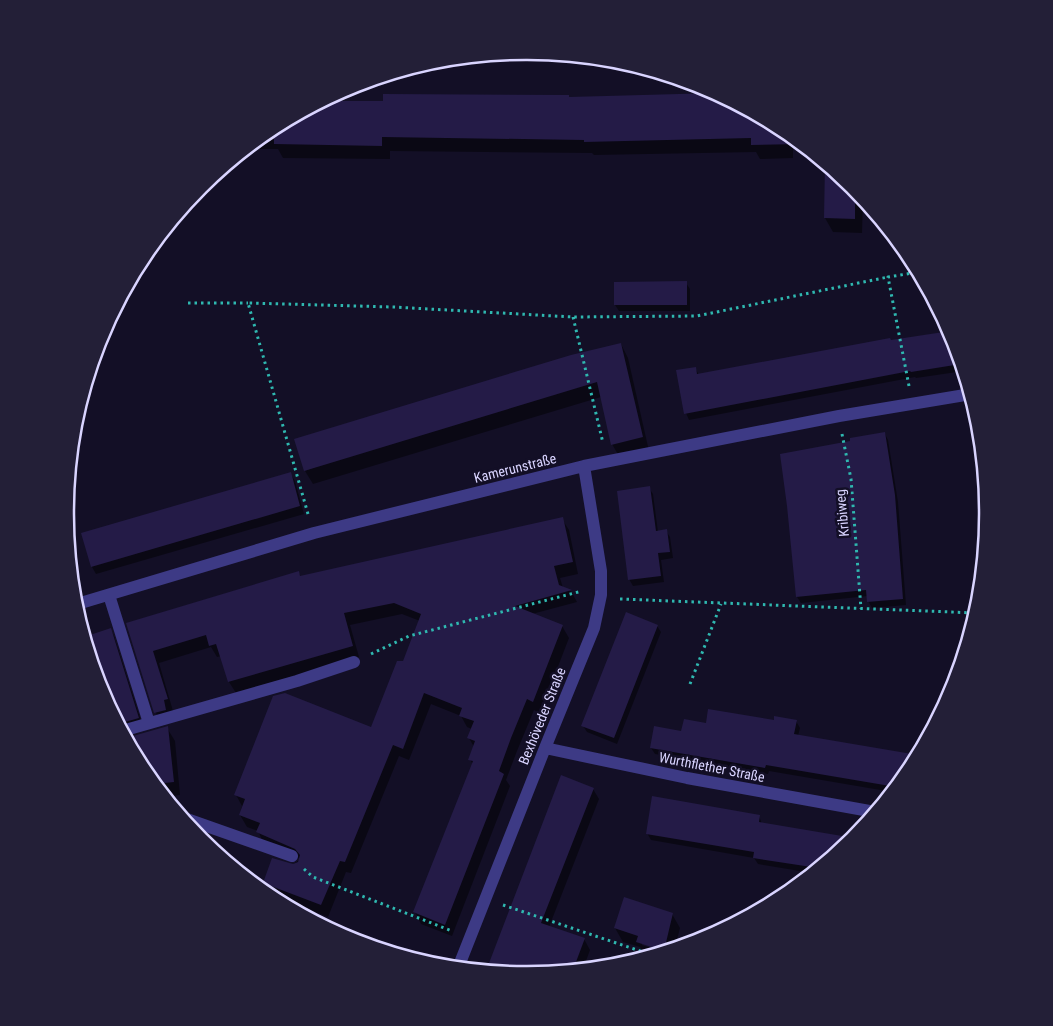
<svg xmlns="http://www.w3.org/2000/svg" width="1053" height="1026" font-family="'Roboto Condensed',sans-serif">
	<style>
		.shadow { fill: #0007 }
		.building { fill: #241b47 }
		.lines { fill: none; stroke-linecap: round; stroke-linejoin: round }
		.path { stroke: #2fb8b0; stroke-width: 3; stroke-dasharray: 2.5 4; stroke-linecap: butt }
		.lane { stroke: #3d3a85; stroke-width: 12 }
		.street { stroke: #3d3a85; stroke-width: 12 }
		.labels { text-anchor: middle; stroke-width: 5; stroke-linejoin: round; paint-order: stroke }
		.street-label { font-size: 14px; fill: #d9d4ff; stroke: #130f26 }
		.rim { fill: none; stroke: #d9d4ff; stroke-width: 2.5 }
	</style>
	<rect width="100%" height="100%" fill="#130f26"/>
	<!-- shadow -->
	<path class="shadow" d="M569 98 783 129 793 137V158L760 159 756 152 594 155 592 153 390 151V159L283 158 278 149H246L270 129 321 102 384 103Z
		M826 165 853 187 863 199 862 233 833 232 825 218Z
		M686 283 690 289V311H619L615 305Z
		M950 331 964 371 916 378 915 377 689 420 686 413 695 368 699 375Z
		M621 344 628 358 649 451 620 458 612 444 601 397 313 484 305 471Z
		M885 434 888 440 898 502 906 605 872 608 868 601V596L801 603 797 597 852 442Z
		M70 460 71 507 65 508Z
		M290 473 295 481 304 514 96 574 92 567 82 534Z
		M649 488 653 494 658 532 666 531 670 537 673 558 661 560 664 582 633 586 629 579Z
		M562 519 569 530 578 574 560 578 563 588 571 591 577 602 532 614 562 626 569 638 540 713 534 710 517 751 506 780 510 786 452 936 421 924 415 912 473 765 470 759 474 747 469 738 472 729 467 727 461 716 431 704 409 760 399 756 351 873 346 872 328 917 271 894 264 883 301 859 264 844 258 831 247 827 240 815 242 806 236 795 371 728 403 662 420 621 402 614 350 625 359 657 236 693 229 682 221 656 217 657 211 647 159 663 173 711 162 724 156 713 128 623 298 572 301 577Z
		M657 626 661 632 617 744 587 732 583 726Z
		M110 629 114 636 142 724 122 731 100 689 84 638Z
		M796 721 800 728 798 736 917 757 910 770 892 792 769 771 768 774 655 754 651 748 682 733 707 724Z
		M167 728 175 741 180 795 165 797 152 781 151 775H147L142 769 126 739Z
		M593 789 599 799 549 927 584 939 590 950 583 969 558 972 537 964 487 971Z
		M759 816 762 824 853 840 812 873 758 864 754 858 651 840 647 833Z
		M672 914 680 928 675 948 668 950 642 943V945L663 952 648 956H645L640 947 623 942 615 928Z"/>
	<!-- building -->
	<path class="building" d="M716 93 783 129 801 144 751 145V138L584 142V140L382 137V146L274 144V127L323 101H383V94L569 95V97Z
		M825 164 855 189V219L824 218Z
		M687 281V305H614V282Z
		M950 331 961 364 911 372 910 371 684 414 676 370 696 367 697 374 890 338 891 340Z
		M621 343 643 437 611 445 597 382 304 471 294 439 571 355Z
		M885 432 895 495 903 599 867 602 866 590 796 597 787 506 780 454 850 441V438Z
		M291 472 300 506 91 567 81 533Z
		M650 486 656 531 667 529 670 552 658 553 661 576 628 580 617 491Z
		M563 517 573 562 554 566 559 585 572 590 515 606 563 625 533 702 527 699 511 738 499 771 504 774 445 925 413 912 473 761 468 760 475 741 467 738 474 721 459 716 462 708 424 693 403 749 393 745 345 862 340 861 321 905 263 883 272 858 293 864 298 862 300 855 295 849 256 832 260 823 239 815 245 799 234 795 273 696 285 693 371 727 397 661H403L421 614 394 603 344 613 353 646 228 682 216 644 209 646 206 635 153 651 168 699 164 700 166 710 154 713 126 623 299 571 300 576Z
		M626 612 658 625 614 738 581 726Z
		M111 628 139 718 118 724 100 689 84 637Z
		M708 709 774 720V716L797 720 794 734 918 755 910 770 896 787 766 765 765 768 650 748 654 726 681 731 684 719 706 723Z
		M168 726 174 782 155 784 150 779 148 761 139 762 126 738Z
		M561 775 594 788 541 923 585 938 573 970 526 975 486 971Z
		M652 796 760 815 759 822 854 838 818 868 753 858 754 852 646 834Z
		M624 897 673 913 664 951 636 942 638 936 614 928Z"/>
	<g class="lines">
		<!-- path -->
		<path class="path" d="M188 303H248
			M573 317 603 443
			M909 386 888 277 919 272
			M842 434 851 479 861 609
			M308 514 248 303 393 307 573 317 697 316 888 277
			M620 599 976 613
			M371 654 409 636 582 591
			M690 684 721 604
			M304 869 313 877 452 931
			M503 905 652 955"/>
		<!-- lane -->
		<path class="lane" d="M109 595 149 723
			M122 731 297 681 354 662
			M181 817 292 856"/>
		<!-- street -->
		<path class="street" d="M74 605 314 533 584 466 839 416 971 394
			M545 748 687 778 875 812
			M458 968 545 748 594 628 601 595V571L584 466"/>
	</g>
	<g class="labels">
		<!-- street labels -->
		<g class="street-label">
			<text transform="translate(515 468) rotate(-14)" y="5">Kamerunstraße</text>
			<text transform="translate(842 513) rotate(-95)" y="5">Kribiweg</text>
			<text transform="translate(542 716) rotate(-68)" y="5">Bexhöveder Straße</text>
			<text transform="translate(712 767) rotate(11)" y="5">Wurthflether Straße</text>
		</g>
	</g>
	<!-- crop -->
	<path d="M0 0H1053V1026H0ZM526 60H527A452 452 0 0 1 979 512V514A452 452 0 0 1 527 966H526A452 452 0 0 1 74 514V512A452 452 0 0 1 526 60Z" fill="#231f37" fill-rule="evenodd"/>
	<path class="rim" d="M526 60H527A452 452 0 0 1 979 512V514A452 452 0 0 1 527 966H526A452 452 0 0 1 74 514V512A452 452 0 0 1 526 60Z"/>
</svg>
